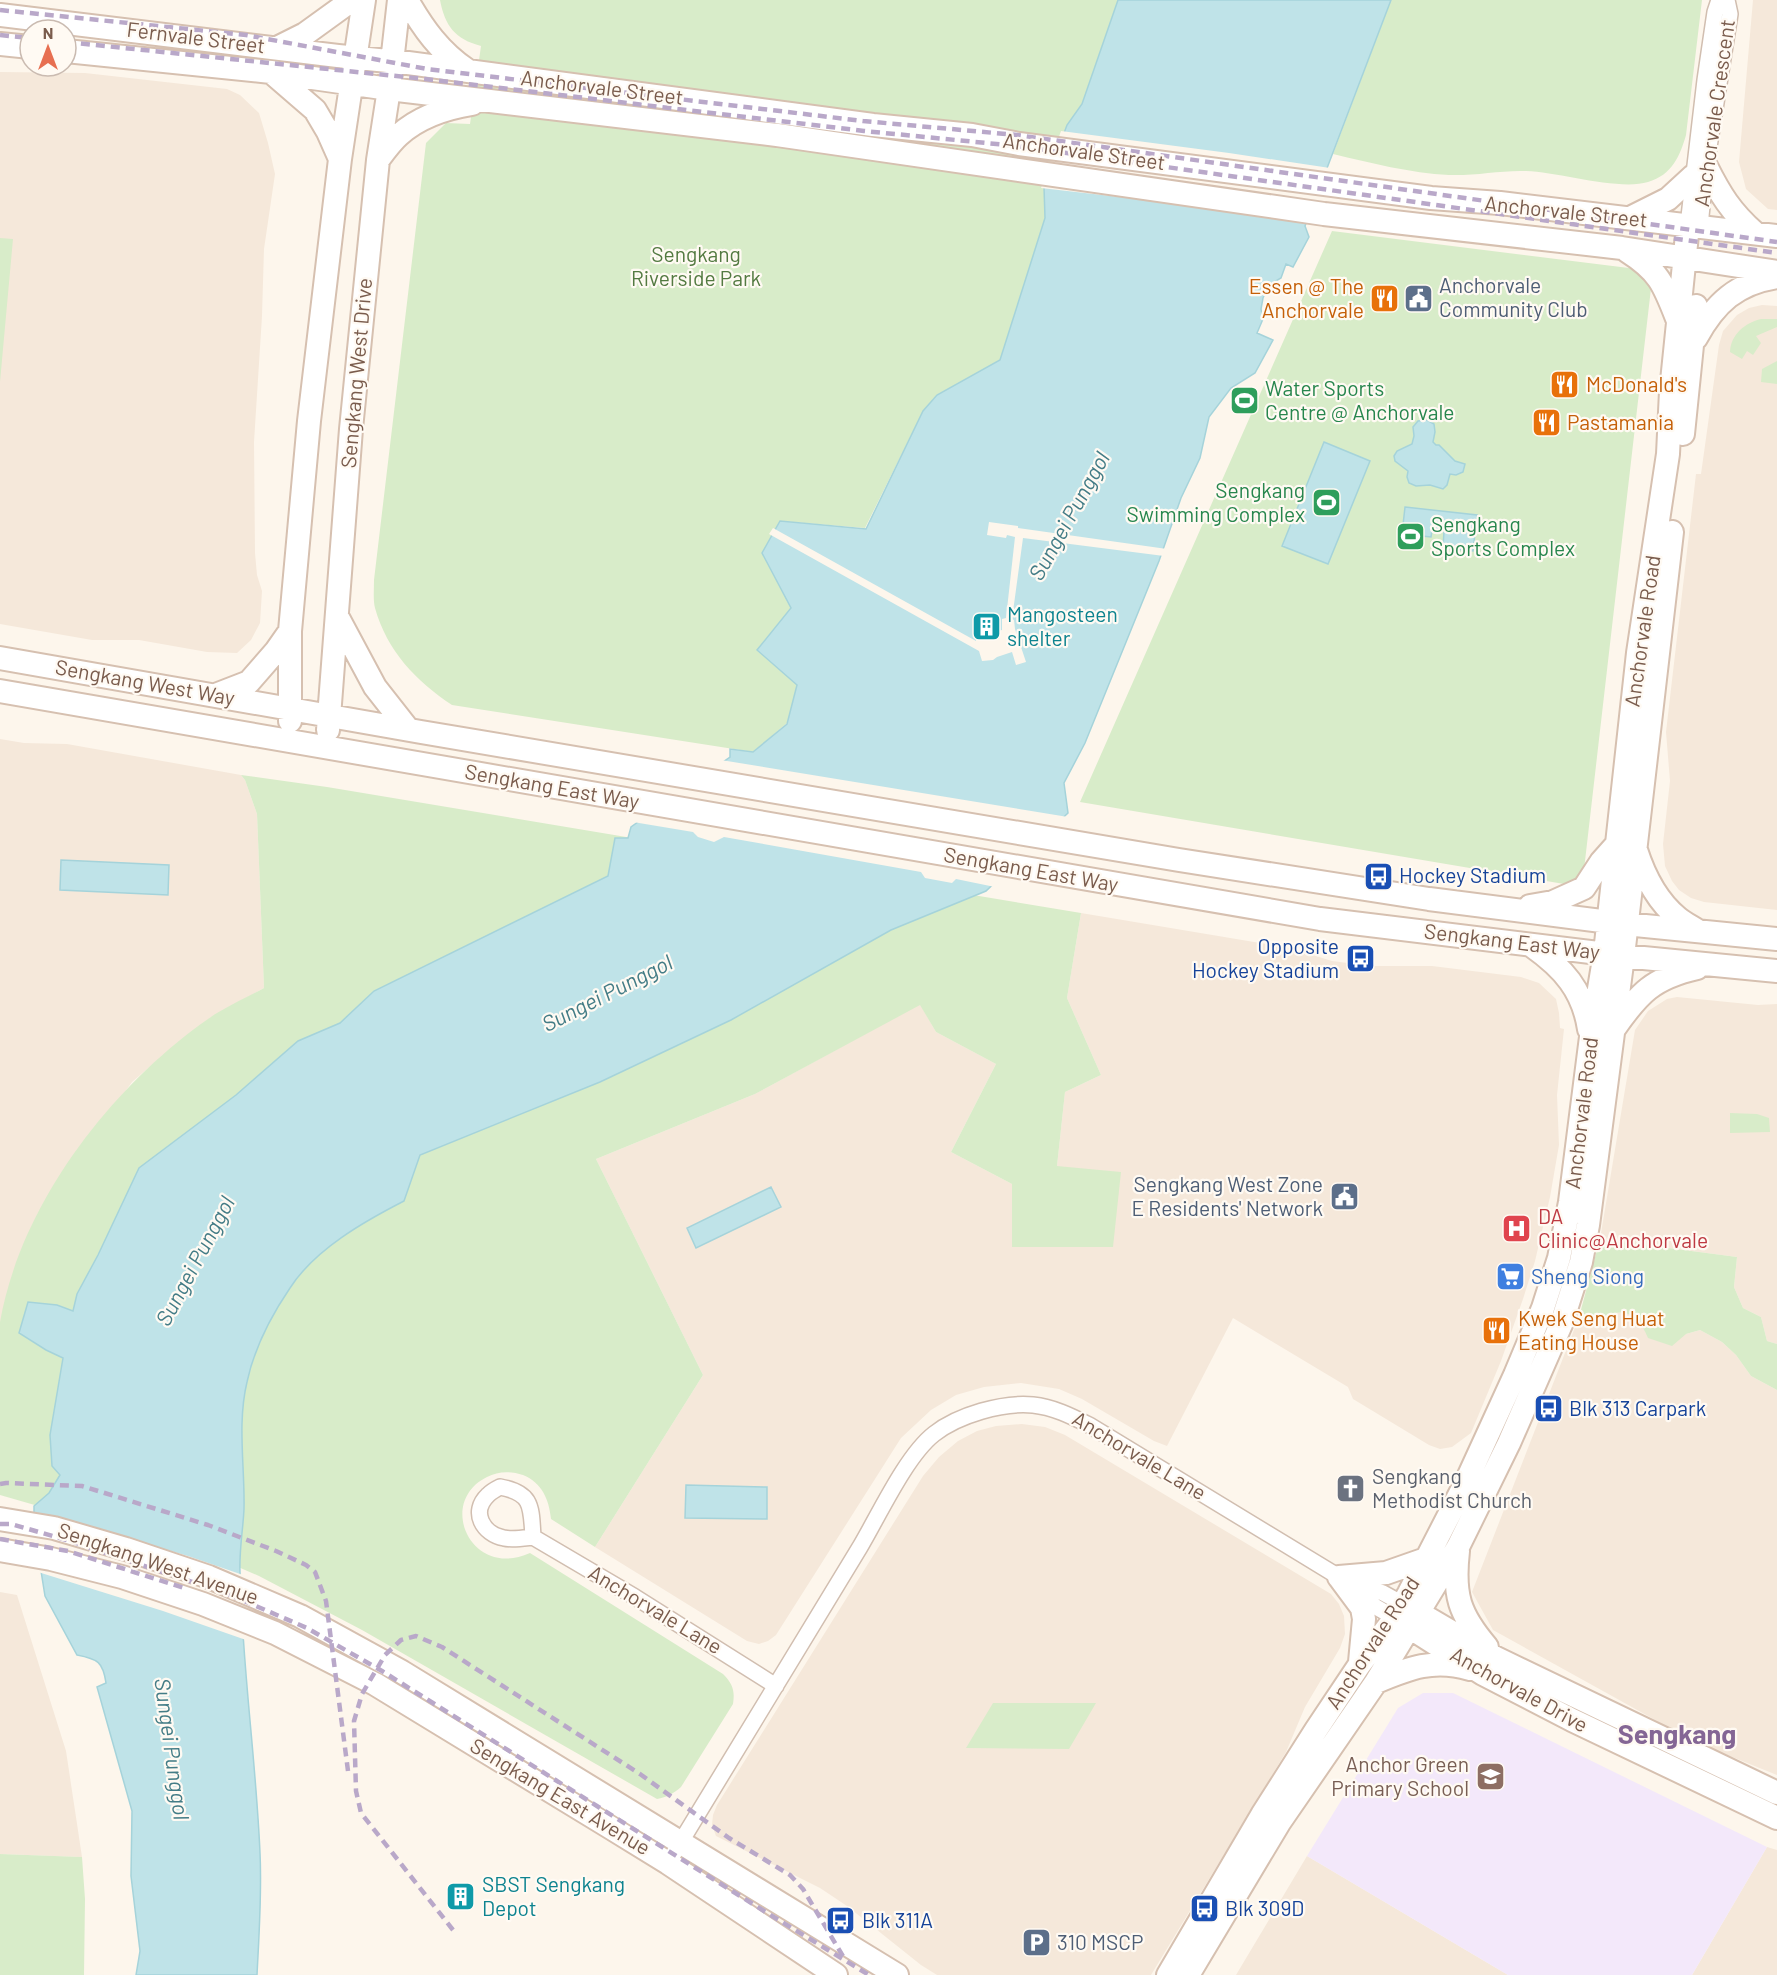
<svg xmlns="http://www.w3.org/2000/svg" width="1777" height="1975" font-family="Barlow,sans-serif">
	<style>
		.residential { fill: #f5e8da }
		.education { fill: #f3e8fa }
		.green { fill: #d8ecc9 }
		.water { fill: #bfe3e8; stroke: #a5d3da; stroke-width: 1.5 }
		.pier { fill: #fdf6ec }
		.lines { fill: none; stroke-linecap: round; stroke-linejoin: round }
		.street-casing { stroke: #d1beb0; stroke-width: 18 }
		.secondary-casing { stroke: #d6c0b0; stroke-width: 26 }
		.street { stroke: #fff; stroke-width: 15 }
		.secondary { stroke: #fff; stroke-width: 22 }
		.rail { stroke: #b9a8c9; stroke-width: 4.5; stroke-dasharray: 9 6; stroke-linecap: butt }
		.labels { text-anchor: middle; stroke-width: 4.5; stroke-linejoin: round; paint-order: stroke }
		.street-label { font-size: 21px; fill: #7a5c4d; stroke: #fffaf3 }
		.park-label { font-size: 21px; fill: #537a41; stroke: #fffaf3 }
		.service-label { font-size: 21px; fill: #4e5e75; stroke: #fffaf3; text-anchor: start }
		.food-label { font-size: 21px; fill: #c56008; stroke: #fffaf3; text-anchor: start }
		.leisure-label { font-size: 21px; fill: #27864d; stroke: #fffaf3; text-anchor: start }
		.culture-label { font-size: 21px; fill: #0d838f; stroke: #fffaf3; text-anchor: start }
		.transit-label { font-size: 21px; fill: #164399; stroke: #fffaf3; text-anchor: start }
		.health-label { font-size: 21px; fill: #be3a42; stroke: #fffaf3; text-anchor: start }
		.shop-label { font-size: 21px; fill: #366cbe; stroke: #fffaf3; text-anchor: start }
		.worship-label { font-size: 21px; fill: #5b616d; stroke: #fffaf3; text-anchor: start }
		.education-label { font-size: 21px; fill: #785e54; stroke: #fffaf3; text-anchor: end }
		.water-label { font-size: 22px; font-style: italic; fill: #437c86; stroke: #fffaf3 }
		.district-label { font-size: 27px; font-weight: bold; fill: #846695; stroke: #fffaf3 }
	</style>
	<rect width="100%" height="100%" fill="#fdf6ec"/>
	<!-- residential -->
	<path class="residential" d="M1753 0H1777V210L1768 209 1746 189 1739 162Z
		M0 72 85 73 227 89 240 95 259 113 268 143 275 174 264 249 262 316 254 442 255 553 257 575 262 591 260 623 251 640 237 653 207 652 139 640H92L0 624Z
		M1762 305 1777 306V910L1704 902 1691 898 1679 890 1672 881 1665 866 1663 844 1670 781 1666 732 1696 474H1701L1719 345 1723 331 1737 315 1749 308Z
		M0 739 24 743 67 744 241 775 245 780 257 814 264 988 210 1018 174 1046 132 1082 38 1213 22 1250 8 1291 0 1324Z
		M1081 913 1290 948 1332 961 1371 966H1432L1521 977 1539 983 1556 999 1559 1013 1560 1028 1564 1029 1557 1095 1559 1145 1550 1197 1535 1261 1523 1299 1501 1361 1471 1433 1452 1447 1440 1449 1429 1445 1353 1399 1348 1387 1233 1318 1167 1446 1154 1441 1082 1399 1059 1389 1021 1383 984 1387 956 1395 931 1410 901 1438 776 1635 768 1641 759 1644 747 1641 595 1547 703 1375 596 1159 755 1094 920 1004 936 1032 996 1064 951 1152 1012 1184V1246L1057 1166 1065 1092 1101 1075 1067 998Z
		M1677 997 1758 1005 1777 1004V1344L1767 1341 1761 1317 1743 1308 1734 1287 1737 1257 1600 1239 1635 1030 1648 1011 1667 999Z
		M1627 1312 1642 1322 1686 1334 1700 1330 1722 1342 1736 1355 1751 1376 1777 1390V1775L1695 1742 1493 1630 1472 1592 1579 1317 1596 1322 1608 1313Z
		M1022 1424 1045 1427 1065 1435 1331 1594 1339 1604 1344 1616 1345 1634 1340 1648 1305 1707 1286 1752 1151 1975H937L921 1965 847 1906 820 1888 716 1836 712 1825 713 1815 717 1805 923 1476 939 1457 958 1441 977 1431 996 1426Z
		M0 1592 17 1595 66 1751 82 1857 0 1854Z
		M1767 1847 1777 1850V1975H1692Z
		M1307 1856 1508 1975H1236Z"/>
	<!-- education -->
	<path class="education" d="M1423 1693H1453L1767 1847 1692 1975H1508L1307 1856 1398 1708Z"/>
	<!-- green -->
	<path class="green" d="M440 0H1118L1082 104 1067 125 1044 187 1045 218 1000 360 937 395 923 411 865 528 780 521 791 608 757 650 798 685 787 723 753 752 452 705C416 681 387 651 375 608 373 600 374 589 374 580L426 143 446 123 470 124 481 46C455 39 445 26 440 0Z
		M1391 0H1702L1686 135C1680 156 1672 175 1648 182 1619 191 1559 172 1526 171 1501 170 1475 176 1449 175 1410 173 1371 163 1333 154Z
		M1332 231 1653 271 1582 887 1080 802Z
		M0 238 13 239 0 382Z
		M1761 319H1777V327L1756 336 1761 343 1753 355 1747 351 1742 359 1730 352C1731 334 1745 323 1761 319Z
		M1777 361V384L1761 382 1762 369Z
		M241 775 327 787 1081 913 1067 998 1101 1075 1065 1092 1057 1166 1121 1172 1113 1247H1012V1184L951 1152 996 1064 936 1032 920 1005 755 1094 596 1159 703 1375 595 1547 551 1519C549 1499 542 1483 523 1475 511 1471 498 1471 487 1477 436 1502 471 1580 530 1553L723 1674C733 1684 735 1691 733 1704L681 1787C673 1794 667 1797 657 1799L362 1630 259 1576 215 1557 0 1495C0 1456 0 1416 0 1377 0 1359 0 1340 0 1322 21 1203 111 1087 208 1019 225 1007 246 998 264 988L257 814 245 780Z
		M1730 1113 1757 1114 1769 1118 1770 1132 1730 1133Z
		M1600 1239 1737 1257 1734 1287 1743 1308 1761 1317 1767 1341 1777 1344V1390L1751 1376 1736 1355 1722 1342 1700 1330 1686 1334 1672 1346 1648 1338C1637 1311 1620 1305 1596 1322L1579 1317Z
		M993 1703H1096L1069 1749 966 1748Z
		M0 1854 82 1857 85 1899 84 1975H0Z"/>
	<!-- water -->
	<path class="water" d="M1118 0H1391L1305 226 1309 237 1293 267 1286 264 1281 278 1269 285 1263 298 1261 309 1263 319 1257 333 1273 340 1255 373 1231 388 1209 417 1200 458 1181 498 1159 561 1085 743 1064 783 1068 813 986 891 891 930 731 1020 600 1082 420 1155 404 1201C365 1221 315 1249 290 1288 271 1316 254 1349 247 1382 237 1424 245 1467 244 1509 243 1530 239 1551 240 1572 242 1666 256 1759 260 1853 262 1893 259 1934 257 1975H136L140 1951 131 1876 132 1811 97 1687 106 1683C103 1662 98 1659 77 1655L45 1596 34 1527V1506L49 1493 60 1475 52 1466 50 1435 63 1358 46 1350 19 1333 28 1302 57 1305 73 1311 77 1294 98 1255 139 1168 236 1095 298 1041 340 1023 374 991 608 876 615 838H628L631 827 730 757V749L753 752 787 724 797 685 757 650 791 608 762 553 780 521 866 529 923 411 937 395 1000 360 1045 218 1044 187 1067 125 1082 104Z
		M1427 420 1434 424 1435 432 1433 442 1436 445H1439L1455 461 1465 464 1463 472 1456 475 1450 474 1447 485 1443 489 1430 485 1416 486 1409 483 1407 477 1408 471 1395 461 1394 456 1397 451 1412 444 1414 436 1413 427 1418 421Z
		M1324 442 1370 461 1328 564 1282 546Z
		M1405 507 1477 515 1473 551 1443 548 1444 531 1432 530 1431 537 1402 534Z
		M61 860 169 865 168 895 60 890Z
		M771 1187 781 1207 696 1248 687 1228Z
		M686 1485 767 1487V1519L685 1518Z"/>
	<!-- pier -->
	<path class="pier" d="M1061 131 1229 153 1330 168 1311 219 1041 188Z
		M989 522 1018 526V528L1167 549 1164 556 1023 538 1012 619 1014 620 1015 629 1026 662 1016 665 1012 652 997 657 993 660 982 661 979 651 769 534 773 528 976 641V637L982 636 977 628 981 621 986 619 992 621 994 626V632L1002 630V619L1006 618 1015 537 1007 535 1006 538 987 535Z
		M721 760 1068 817 995 887 956 879 952 883 925 878 921 872 724 837 714 842 698 837 693 832 633 822Z
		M31 1513 48 1515 188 1556 243 1575 246 1640 163 1611 38 1572 31 1527Z"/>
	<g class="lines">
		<defs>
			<path id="street" d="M1688 225 1705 80 1715 12 1719 0
				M1700 226 1706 166 1730 14 1727 0
				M500 1487C533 1493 531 1507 533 1537 524 1538 512 1540 504 1538 483 1534 470 1512 488 1495 491 1492 496 1489 500 1487Z
				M533 1537 635 1597 776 1686
				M1351 1581 1383 1593 1403 1604
				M668 1863C732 1758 796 1653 860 1547 879 1515 906 1456 934 1434 958 1415 1003 1402 1033 1405 1053 1407 1071 1416 1089 1425L1339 1577 1376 1607 1395 1618"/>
			<path id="secondary" d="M407 0C423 28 440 52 467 70
				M0 15 338 56 408 63 873 125 972 135 1019 144 1431 198 1500 203 1777 236
				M0 44 30 47
				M277 48 305 34 352 0
				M66 51 271 72 389 89 777 135 1324 214 1622 248 1777 272
				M271 72 315 110 328 132 340 159
				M378 160C384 152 391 142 399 135 419 117 447 108 472 104
				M1706 166C1720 194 1731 212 1755 233
				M1630 218 1668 199 1693 176
				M1627 251C1660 272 1664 285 1678 321
				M1696 338C1715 303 1737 283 1777 277
				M1683 434 1696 306
				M337 616 375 687 408 729
				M0 658 421 732 1179 860 1429 899 1625 924 1777 939
				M0 691 1320 919 1623 956 1777 971
				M218 694 249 682 276 651 290 631
				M290 721V631L309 421 340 159 364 0
				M328 730 351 429 378 160 389 89 399 0
				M1636 850C1644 875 1657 901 1678 918 1684 923 1692 927 1698 931
				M1530 906 1553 902 1584 888 1601 862 1617 844
				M1532 946C1563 968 1583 990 1589 1029
				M1614 1029C1639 993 1653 978 1697 968
				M0 1519 54 1528 126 1549 209 1577 300 1616 402 1672 897 1975
				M0 1550 51 1559 122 1577 203 1604 275 1633 375 1684 608 1826 668 1863 836 1975
				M1458 1551C1453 1595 1459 1614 1487 1647
				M1339 1577 1362 1608 1364 1619 1360 1662
				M1339 1577 1386 1573 1426 1559
				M1407 1606 1496 1658 1777 1793
				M1398 1620 1483 1674 1572 1720 1777 1818
				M1376 1682C1409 1668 1434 1658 1470 1669
				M1168 1975 1262 1815 1316 1730 1360 1664 1395 1618 1409 1593 1466 1482 1515 1375 1543 1308 1559 1258 1570 1202 1591 1037 1605 953 1638 653 1668 454 1671 391 1688 225
				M1188 1975 1279 1823 1376 1682 1458 1547 1509 1443 1562 1322 1581 1262 1588 1225 1623 956 1672 532"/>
		</defs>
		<!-- street casing -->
		<use href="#street" class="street-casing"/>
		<!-- secondary casing -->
		<use href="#secondary" class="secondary-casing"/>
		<!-- street -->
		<use href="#street" class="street"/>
		<!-- secondary -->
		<use href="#secondary" class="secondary"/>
		<!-- rail -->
		<path class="rail" d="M0 10 246 35 427 69 863 121 1017 135 1777 242
			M0 35 30 38
			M66 42 425 79 864 131 1017 146 1777 253
			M0 1484 6 1483 82 1486 208 1525 276 1551 306 1565 315 1572 326 1601 348 1771
			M0 1524H11L70 1541 228 1594 307 1628 382 1671 764 1911 869 1975
			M0 1539 68 1551 184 1588
			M453 1930 361 1813 356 1791 354 1721 362 1694 385 1655 401 1640 416 1636 442 1647 640 1774 729 1838 790 1875 803 1889 844 1958"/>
	</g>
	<!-- icons -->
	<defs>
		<symbol id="civic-square" viewBox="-11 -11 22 22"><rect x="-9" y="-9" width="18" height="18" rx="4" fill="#5c6f8a" stroke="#fffaf3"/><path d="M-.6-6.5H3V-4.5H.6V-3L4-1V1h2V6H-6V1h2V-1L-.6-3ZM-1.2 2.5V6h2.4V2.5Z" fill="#fff"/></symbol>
		<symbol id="restaurant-square" viewBox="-11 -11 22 22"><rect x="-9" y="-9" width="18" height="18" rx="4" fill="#e8710a" stroke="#fffaf3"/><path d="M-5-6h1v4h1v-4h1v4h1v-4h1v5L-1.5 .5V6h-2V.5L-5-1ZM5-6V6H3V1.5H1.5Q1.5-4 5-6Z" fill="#fff"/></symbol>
		<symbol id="stadium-square" viewBox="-11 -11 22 22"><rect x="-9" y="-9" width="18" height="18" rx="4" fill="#2e9e5b" stroke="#fffaf3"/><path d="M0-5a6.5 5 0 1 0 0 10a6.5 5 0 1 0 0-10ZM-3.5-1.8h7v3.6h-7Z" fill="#fff"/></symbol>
		<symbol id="building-square" viewBox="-11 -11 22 22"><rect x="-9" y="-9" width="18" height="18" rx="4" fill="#0f9aa8" stroke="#fffaf3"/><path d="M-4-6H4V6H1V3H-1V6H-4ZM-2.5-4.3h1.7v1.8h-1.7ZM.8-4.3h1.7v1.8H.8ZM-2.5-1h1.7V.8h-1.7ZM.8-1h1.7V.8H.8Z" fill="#fff"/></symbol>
		<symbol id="bus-square" viewBox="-11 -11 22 22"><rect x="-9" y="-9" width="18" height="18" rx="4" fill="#1a4fb4" stroke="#fffaf3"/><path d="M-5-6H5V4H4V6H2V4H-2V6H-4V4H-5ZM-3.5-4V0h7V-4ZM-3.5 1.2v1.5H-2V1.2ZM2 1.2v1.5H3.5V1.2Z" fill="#fff"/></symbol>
		<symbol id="hospital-square" viewBox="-11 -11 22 22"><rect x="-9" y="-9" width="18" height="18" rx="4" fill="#e0444e" stroke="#fffaf3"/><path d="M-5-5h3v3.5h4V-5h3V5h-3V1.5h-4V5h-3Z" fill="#fff"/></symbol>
		<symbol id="supermarket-square" viewBox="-11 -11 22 22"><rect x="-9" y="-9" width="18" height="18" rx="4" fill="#3f7fe0" stroke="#fffaf3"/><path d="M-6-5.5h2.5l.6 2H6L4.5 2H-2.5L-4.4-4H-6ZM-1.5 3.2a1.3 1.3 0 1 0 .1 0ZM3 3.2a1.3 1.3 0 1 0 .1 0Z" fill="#fff"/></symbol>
		<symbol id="church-square" viewBox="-11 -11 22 22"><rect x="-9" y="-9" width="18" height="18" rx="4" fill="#6b7280" stroke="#fffaf3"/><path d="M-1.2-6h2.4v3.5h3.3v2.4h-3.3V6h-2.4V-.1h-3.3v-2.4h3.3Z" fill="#fff"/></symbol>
		<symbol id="school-square" viewBox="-11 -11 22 22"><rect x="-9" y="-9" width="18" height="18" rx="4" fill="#8d6e63" stroke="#fffaf3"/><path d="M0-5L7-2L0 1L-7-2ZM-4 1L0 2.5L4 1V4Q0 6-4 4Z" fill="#fff"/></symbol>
		<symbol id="parking-square" viewBox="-11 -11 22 22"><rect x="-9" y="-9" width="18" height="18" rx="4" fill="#5c6f8a" stroke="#fffaf3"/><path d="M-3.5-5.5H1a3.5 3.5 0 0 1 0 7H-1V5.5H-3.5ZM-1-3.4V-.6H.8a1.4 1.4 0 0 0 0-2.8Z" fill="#fff"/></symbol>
	</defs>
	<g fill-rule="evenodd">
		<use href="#civic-square" x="1402" y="282" width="33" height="33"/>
		<use href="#restaurant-square" x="1368" y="282" width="33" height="33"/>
		<use href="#restaurant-square" x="1548" y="368" width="33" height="33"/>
		<use href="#stadium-square" x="1228" y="384" width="33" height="33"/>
		<use href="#restaurant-square" x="1530" y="406" width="33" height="33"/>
		<use href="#stadium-square" x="1310" y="486" width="33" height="33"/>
		<use href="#stadium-square" x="1394" y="520" width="33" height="33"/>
		<use href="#building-square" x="970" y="610" width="33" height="33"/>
		<use href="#bus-square" x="1362" y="860" width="33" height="33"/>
		<use href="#bus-square" x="1344" y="942" width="33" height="33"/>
		<use href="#civic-square" x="1328" y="1180" width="33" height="33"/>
		<use href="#hospital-square" x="1500" y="1212" width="33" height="33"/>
		<use href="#supermarket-square" x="1494" y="1260" width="33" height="33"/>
		<use href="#restaurant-square" x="1480" y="1314" width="33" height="33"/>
		<use href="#bus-square" x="1532" y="1392" width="33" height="33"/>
		<use href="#church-square" x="1334" y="1472" width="33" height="33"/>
		<use href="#school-square" x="1474" y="1760" width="33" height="33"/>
		<use href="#building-square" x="444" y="1880" width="33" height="33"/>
		<use href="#bus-square" x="1188" y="1892" width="33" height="33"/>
		<use href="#bus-square" x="824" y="1904" width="33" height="33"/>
		<use href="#parking-square" x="1020" y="1926" width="33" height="33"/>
	</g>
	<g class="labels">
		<!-- street labels -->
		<g class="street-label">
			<text transform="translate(196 38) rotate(7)" y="7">Fernvale Street</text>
			<text transform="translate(602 88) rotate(7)" y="7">Anchorvale Street</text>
			<text transform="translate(1715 113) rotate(-82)" y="7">Anchorvale Crescent</text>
			<text transform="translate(1084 152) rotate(8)" y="7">Anchorvale Street</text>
			<text transform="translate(1566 212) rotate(6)" y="7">Anchorvale Street</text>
			<text transform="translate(357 373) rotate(-85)" y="7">Sengkang West Drive</text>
			<text transform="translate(1643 631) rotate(-82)" y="7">Anchorvale Road</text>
			<text transform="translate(145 683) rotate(10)" y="7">Sengkang West Way</text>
			<text transform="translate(552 787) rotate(10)" y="7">Sengkang East Way</text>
			<text transform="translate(1031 870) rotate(10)" y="7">Sengkang East Way</text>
			<text transform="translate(1512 942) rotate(7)" y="7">Sengkang East Way</text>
			<text transform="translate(1582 1113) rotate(-83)" y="7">Anchorvale Road</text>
			<text transform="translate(1139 1456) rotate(31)" y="7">Anchorvale Lane</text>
			<text transform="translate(158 1564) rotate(19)" y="7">Sengkang West Avenue</text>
			<text transform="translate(655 1610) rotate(31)" y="7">Anchorvale Lane</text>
			<text transform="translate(1373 1643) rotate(-57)" y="7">Anchorvale Road</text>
			<text transform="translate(1519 1690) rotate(29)" y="7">Anchorvale Drive</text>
			<text transform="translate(560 1797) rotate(31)" y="7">Sengkang East Avenue</text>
		</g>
		<!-- park labels -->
		<g class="park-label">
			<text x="696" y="262">Sengkang<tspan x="696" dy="24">Riverside Park</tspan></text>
		</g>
		<!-- service labels -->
		<g class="service-label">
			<text x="1439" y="293">Anchorvale<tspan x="1439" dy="24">Community Club</tspan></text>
			<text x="1323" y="1192" text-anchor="end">Sengkang West Zone<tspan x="1323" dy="24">E Residents' Network</tspan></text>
			<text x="1057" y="1950">310 MSCP</text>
		</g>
		<!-- food labels -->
		<g class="food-label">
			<text x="1364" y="294" text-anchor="end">Essen @ The<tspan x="1364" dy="24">Anchorvale</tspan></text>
			<text x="1586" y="392">McDonald's</text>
			<text x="1567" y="430">Pastamania</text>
			<text x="1518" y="1326">Kwek Seng Huat<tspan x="1518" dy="24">Eating House</tspan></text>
		</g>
		<!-- leisure labels -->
		<g class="leisure-label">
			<text x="1265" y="396">Water Sports<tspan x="1265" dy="24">Centre @ Anchorvale</tspan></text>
			<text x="1305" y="498" text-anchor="end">Sengkang<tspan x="1305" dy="24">Swimming Complex</tspan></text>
			<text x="1431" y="532">Sengkang<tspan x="1431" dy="24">Sports Complex</tspan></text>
		</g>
		<!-- culture labels -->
		<g class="culture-label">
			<text x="1007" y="622">Mangosteen<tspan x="1007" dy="24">shelter</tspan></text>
			<text x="482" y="1892">SBST Sengkang<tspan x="482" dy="24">Depot</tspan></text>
		</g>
		<!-- transit labels -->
		<g class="transit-label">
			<text x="1399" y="883">Hockey Stadium</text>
			<text x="1339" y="954" text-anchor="end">Opposite<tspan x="1339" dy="24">Hockey Stadium</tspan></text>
			<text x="1569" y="1416">Blk 313 Carpark</text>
			<text x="1225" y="1916">Blk 309D</text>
			<text x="862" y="1928">Blk 311A</text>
		</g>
		<!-- health labels -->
		<g class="health-label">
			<text x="1538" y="1224">DA<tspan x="1538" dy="24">Clinic@Anchorvale</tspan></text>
		</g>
		<!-- shop labels -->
		<g class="shop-label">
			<text x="1531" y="1284">Sheng Siong</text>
		</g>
		<!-- worship labels -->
		<g class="worship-label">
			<text x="1372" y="1484">Sengkang<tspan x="1372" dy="24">Methodist Church</tspan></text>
		</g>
		<!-- education labels -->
		<g class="education-label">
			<text x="1469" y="1772">Anchor Green<tspan x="1469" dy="24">Primary School</tspan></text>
		</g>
		<!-- water labels -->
		<g class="water-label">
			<text transform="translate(1069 516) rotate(-61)" y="8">Sungei Punggol</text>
			<text transform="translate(607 993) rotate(-27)" y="8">Sungei Punggol</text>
			<text transform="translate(195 1261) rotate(-62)" y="8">Sungei Punggol</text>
			<text transform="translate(172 1749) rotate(82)" y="8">Sungei Punggol</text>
		</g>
		<!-- district labels -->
		<g class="district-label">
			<text x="1677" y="1744">Sengkang</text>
		</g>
	</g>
	<!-- north arrow -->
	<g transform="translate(48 48)"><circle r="28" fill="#fffaf3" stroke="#cabbb1" stroke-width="1.5"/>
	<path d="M0-4.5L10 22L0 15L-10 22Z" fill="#e76f51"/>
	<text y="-9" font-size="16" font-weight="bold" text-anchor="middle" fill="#7a5c4d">N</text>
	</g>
</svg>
